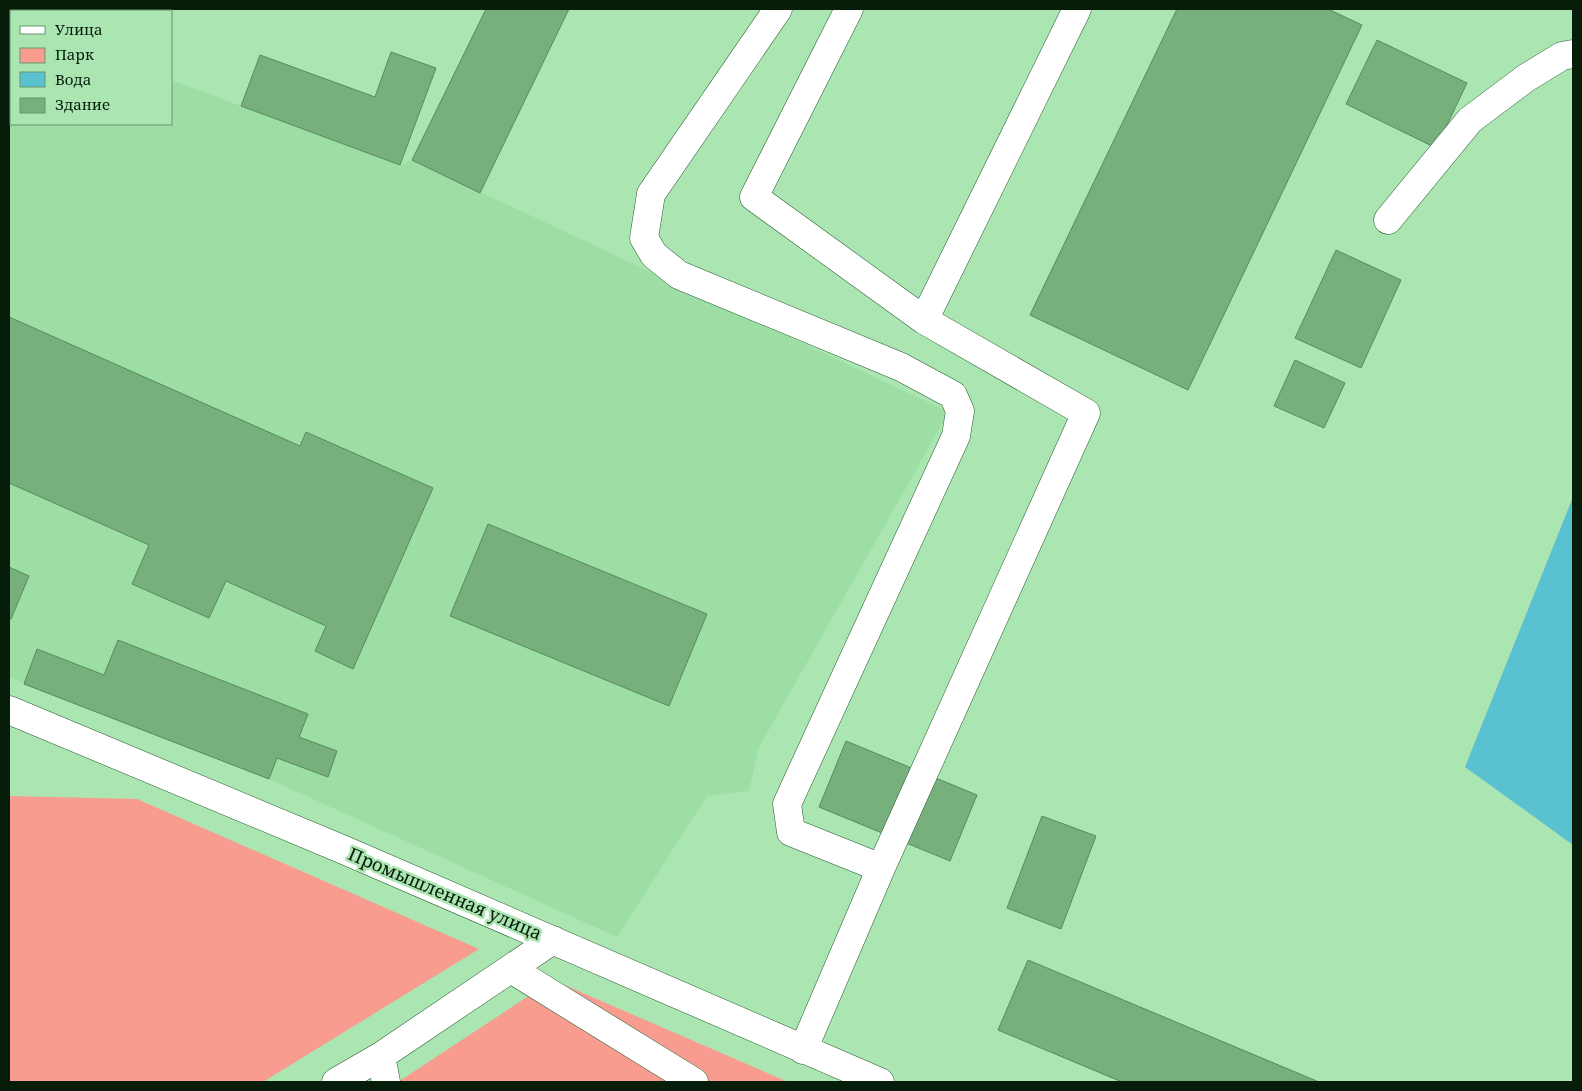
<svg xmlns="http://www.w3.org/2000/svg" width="1582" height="1091" font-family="'Noto Serif',serif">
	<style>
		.built { fill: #9ddea4 }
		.green { fill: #f89c90 }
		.water { fill: #59c1cf }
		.building { fill: #77af7d; stroke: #558c5c }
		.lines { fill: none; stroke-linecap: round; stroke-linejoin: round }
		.minor-casing { stroke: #245b2e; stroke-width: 29 }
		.minor { stroke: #fff; stroke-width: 28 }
		.labels { text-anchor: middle; stroke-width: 5; stroke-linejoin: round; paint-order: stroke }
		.street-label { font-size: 18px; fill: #061d0a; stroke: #abe5b1 }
	</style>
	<rect width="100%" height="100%" fill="#abe5b1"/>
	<!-- built -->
	<path class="built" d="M9 20 11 21V124H171V80L400 165 412 160 949 412 759 747 749 791 707 796 617 937 269 779 9 677Z"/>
	<!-- green -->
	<path class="green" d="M9 796 137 799 479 949 263 1082H9Z
		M553 980 788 1082H398Z"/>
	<!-- water -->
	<path class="water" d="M1573 497V845L1465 767Z"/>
	<!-- building -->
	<path class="building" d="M486 9H569L480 193 412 160Z
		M1177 9H1328L1362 25 1188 390 1030 315Z
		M1377 40 1467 83 1436 148 1346 104Z
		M391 52 436 68 400 165 241 106 260 55 375 97Z
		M1336 250 1401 280 1361 368 1295 338Z
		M9 317 300 446 306 432 433 488 353 669 315 651 326 626 226 581 209 618 132 584 149 545 9 483Z
		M1295 360 1345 383 1324 428 1274 406Z
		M488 524 707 614 669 706 450 616Z
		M9 567 29 576 11 619 9 618Z
		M118 640 308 714 299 737 337 751 328 777 277 758 269 779 24 684 37 649 104 675Z
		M846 741 977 795 950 861 819 807Z
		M1042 816 1096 836 1061 929 1007 908Z
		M1028 960 1319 1082H1122L998 1030Z"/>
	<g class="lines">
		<defs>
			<path id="minor" d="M778 9 651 194 644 238 654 255 679 275 901 367 953 395 960 411 956 436 787 804 791 832 881 868 803 1050
				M849 9 754 197 924 320 1086 413 881 868
				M1388 220 1470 120 1526 78 1562 56 1573 54
				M924 320 1077 9
				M9 710 344 850 880 1082
				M511 969 694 1082
				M381 1056 386 1082
				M336 1082 381 1056 553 940"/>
		</defs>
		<!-- minor casing -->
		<use href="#minor" class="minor-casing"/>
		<!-- minor -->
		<use href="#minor" class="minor"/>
	</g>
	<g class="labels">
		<!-- street labels -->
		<g class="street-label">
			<text transform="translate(445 894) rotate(23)" y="6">Промышленная улица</text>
		</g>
	</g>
	<!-- border -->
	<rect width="1582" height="1091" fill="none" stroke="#061d0a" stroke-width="20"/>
	<!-- legend -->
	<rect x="10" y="10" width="162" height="115" fill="#abe5b1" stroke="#69956e"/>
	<rect x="20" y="26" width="25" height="8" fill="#ffffff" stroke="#69956e"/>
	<text x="55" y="35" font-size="15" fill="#061d0a">Улица</text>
	<rect x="20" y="48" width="25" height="15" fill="#f89c90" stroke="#69956e"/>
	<text x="55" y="60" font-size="15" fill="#061d0a">Парк</text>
	<rect x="20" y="72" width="25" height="15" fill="#59c1cf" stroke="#69956e"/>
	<text x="55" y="85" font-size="15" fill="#061d0a">Вода</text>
	<rect x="20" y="98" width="25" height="15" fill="#77af7d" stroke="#69956e"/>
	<text x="55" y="110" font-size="15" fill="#061d0a">Здание</text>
</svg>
